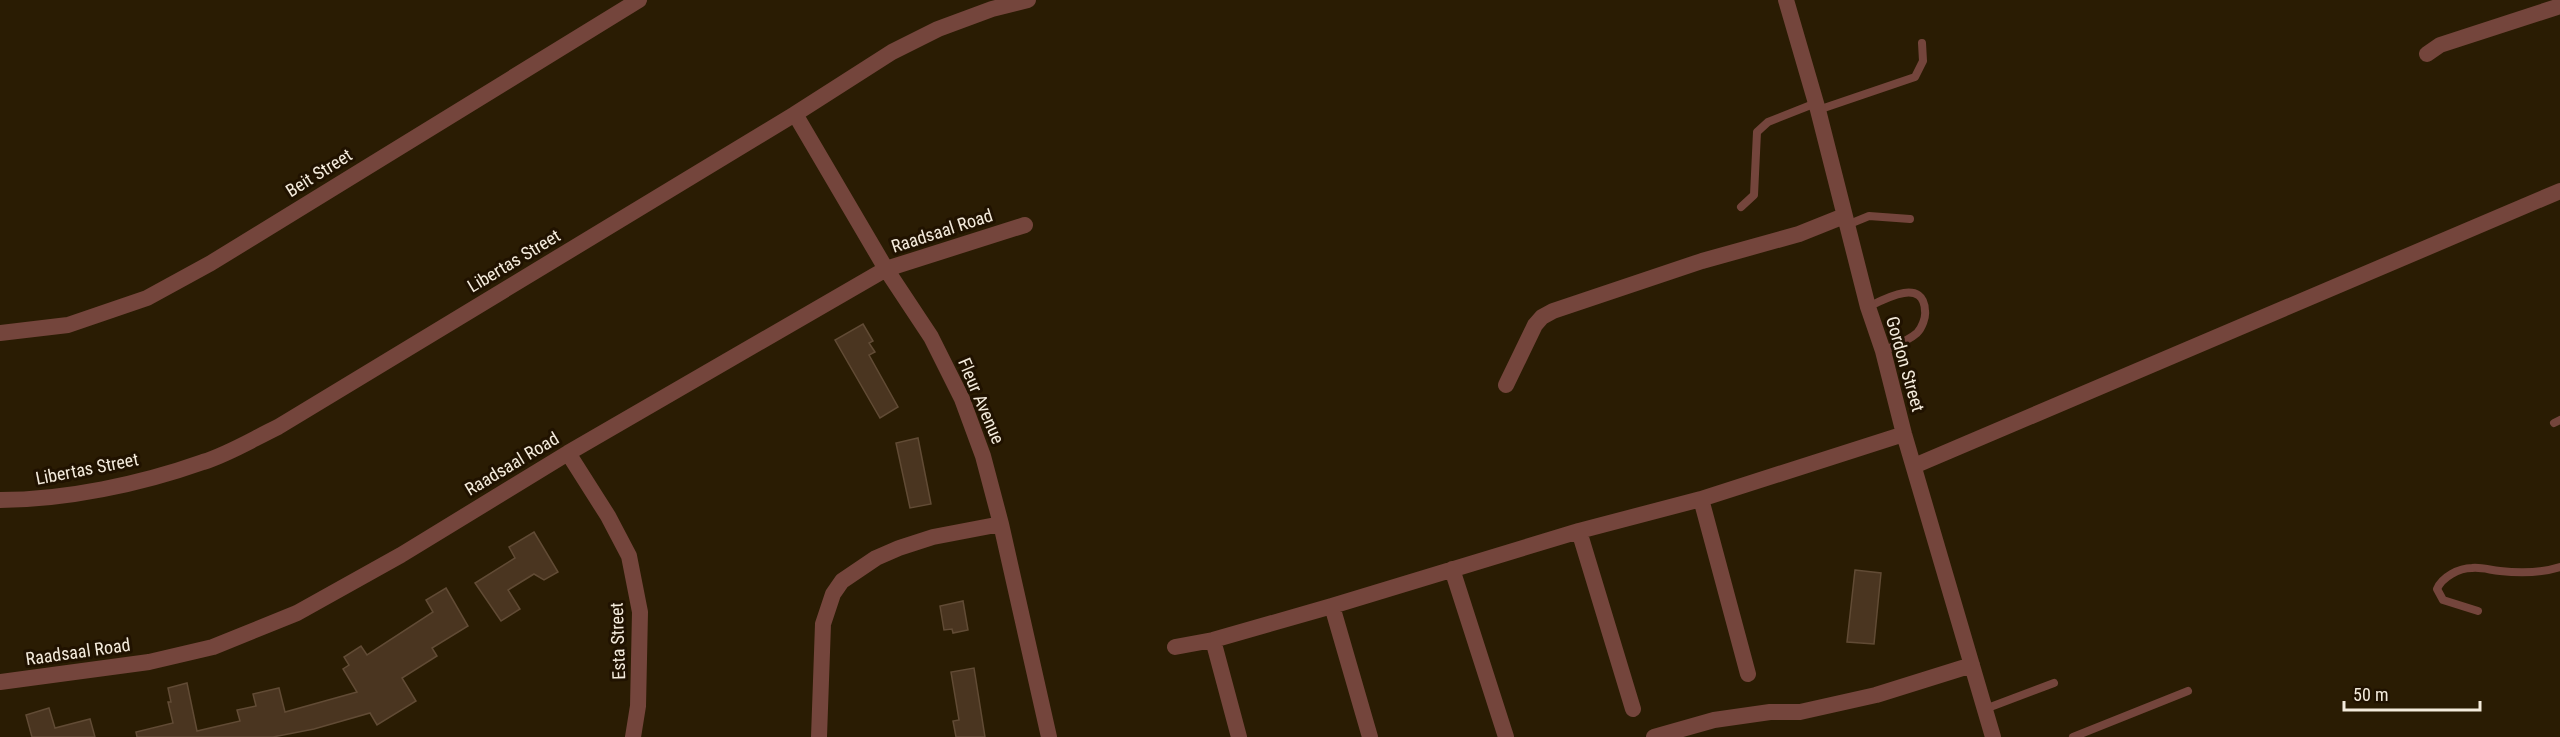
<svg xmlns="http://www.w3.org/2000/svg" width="2560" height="737" font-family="'Roboto Condensed',sans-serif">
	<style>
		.building { fill: #4a3520; stroke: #614b35; stroke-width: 1.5 }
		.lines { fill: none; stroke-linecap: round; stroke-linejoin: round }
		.service { stroke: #74453c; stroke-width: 8 }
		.minor { stroke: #74453c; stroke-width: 16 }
		.labels { text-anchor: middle; stroke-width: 6; stroke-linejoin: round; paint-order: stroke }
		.street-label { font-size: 18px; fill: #f4ebdc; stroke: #201200 }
	</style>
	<rect width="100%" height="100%" fill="#2a1c03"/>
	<!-- building -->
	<path class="building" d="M863 324 873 341 869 343 875 352 869 355 898 407 880 418 835 340Z
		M918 438 931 504 910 508 896 443Z
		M534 532 558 572 544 580 534 574 508 590 520 609 501 621 475 583 515 558 509 547Z
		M1855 570 1881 573 1874 644 1847 642Z
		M446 588 468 626 432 648 437 656 402 678 416 701 377 725 370 713 314 729 273 737H137L136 732 173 723 168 702H171L168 688 187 683 197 731 240 721 237 710 256 706 253 694 279 688 285 712 357 692 343 669 349 665 344 657 361 646 367 655 433 612 426 600Z
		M963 601 968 630 953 633 952 629 944 630 940 606Z
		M974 668 985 737H956L953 721 959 720 951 672Z
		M49 708 55 728 90 719 95 737H32L26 715Z"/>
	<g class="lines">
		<!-- service -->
		<path class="service" d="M1818 110 1915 77 1923 61 1922 43
			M1741 207 1754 195 1757 132 1768 122 1816 103
			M1847 225 1869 216 1910 219
			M1868 307C1884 299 1924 277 1925 311 1926 317 1922 328 1917 333 1908 341 1894 346 1883 351
			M2554 423 2560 420
			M2478 611 2443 600 2437 589C2442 577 2459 568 2472 568 2481 567 2490 570 2500 571 2519 573 2541 573 2560 567
			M1985 709 2054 683
			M2073 737 2188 691"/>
		<!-- minor -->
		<path class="minor" d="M1786 0 1818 110 1868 307 1883 351 1904 434 1993 737
			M2427 54 2440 45 2560 6
			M795 114 886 269 931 337 962 399 983 456 1001 524 1049 737
			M0 333 68 325 147 298 211 263 639 0
			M1506 385 1535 325 1542 317 1553 311 1702 261 1799 234 1844 216
			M568 453 608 516 629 556 640 612 638 706 633 737
			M1914 466 2560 191
			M1701 499 1748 674
			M0 500C65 500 141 484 203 462 229 454 253 439 278 427L795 114 892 52 938 29 992 9 1028 0
			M1579 531 1633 709
			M1452 569 1506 737
			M1332 606 1370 737
			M1213 640 1239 737
			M1175 647 1213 640 1332 606 1579 531 1701 499 1904 434
			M0 682 149 662 213 647 297 613 401 555 568 453 886 269 1025 225
			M819 737 823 624 833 594 842 581 876 558 899 548 933 537 1001 524
			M1654 737 1714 720 1770 712H1800L1876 695 1972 665"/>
	</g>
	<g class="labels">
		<!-- street labels -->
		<g class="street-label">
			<text transform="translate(319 173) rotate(-32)" y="6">Beit Street</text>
			<text transform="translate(942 231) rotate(-18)" y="6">Raadsaal Road</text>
			<text transform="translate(514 261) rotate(-31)" y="6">Libertas Street</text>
			<text transform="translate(1905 364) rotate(74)" y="6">Gordon Street</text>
			<text transform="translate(981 401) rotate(67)" y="6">Fleur Avenue</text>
			<text transform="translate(512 464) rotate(-31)" y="6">Raadsaal Road</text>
			<text transform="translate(87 469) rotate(-11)" y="6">Libertas Street</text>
			<text transform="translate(618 641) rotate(-92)" y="6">Esta Street</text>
			<text transform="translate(78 652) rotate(-8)" y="6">Raadsaal Road</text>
		</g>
	</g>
	<!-- scale -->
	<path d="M2344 701v9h136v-9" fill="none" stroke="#f4ebdc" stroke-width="3"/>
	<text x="2353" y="701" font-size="18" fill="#f4ebdc" stroke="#201200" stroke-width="4.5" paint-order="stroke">50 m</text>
</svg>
